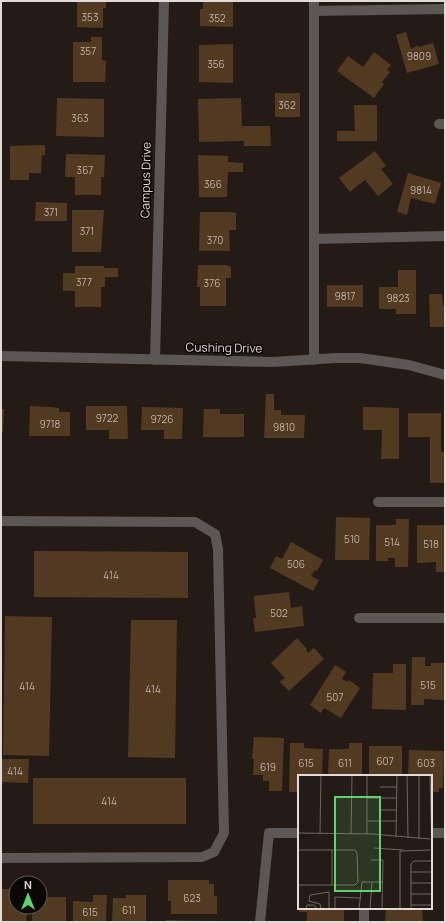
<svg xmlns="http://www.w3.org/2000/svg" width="446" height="923" font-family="Manrope,sans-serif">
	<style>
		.building { fill: #523a21 }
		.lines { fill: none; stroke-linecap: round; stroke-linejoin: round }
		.minor { stroke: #5c5655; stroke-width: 10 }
		.labels { text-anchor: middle; stroke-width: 3; stroke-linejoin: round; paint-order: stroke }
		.number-label { font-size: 10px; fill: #bdb2aa }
		.street-label { font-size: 12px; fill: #e1dad7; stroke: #0b0705 }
		.inset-road { fill: none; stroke: #706763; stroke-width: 1 }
		.view { fill: #5dd56d; fill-opacity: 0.15; stroke: #5dd56d; stroke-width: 2 }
		.inset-edge { fill: none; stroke: #e1dad7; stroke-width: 2 }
	</style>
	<rect width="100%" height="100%" fill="#251b16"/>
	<!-- building -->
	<path class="building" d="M77 1H106V8H103V28L77 27Z
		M203 1H233V27L200 26V9H203Z
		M406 32 411 49 418 45V47L433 43 439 64 407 73 396 35Z
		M91 37H102V60L106 61 105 82H73V42H91Z
		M233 44V83L199 82V45Z
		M374 52 391 65 387 70 390 72 382 82 384 84 374 98 337 71 348 56 363 67Z
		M275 93H300V117H275Z
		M57 98 104 99V137L56 136Z
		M241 98 242 126H270L271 146H244V141L199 142 198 99Z
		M354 105H377V141H337V131H355Z
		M45 145V155H42L41 173H29V180H10V146Z
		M375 151 386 166 381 169 393 184 378 196 365 180 350 192 339 178Z
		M66 154 105 155 104 177H101V195H75V177H65Z
		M198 155 228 156V162L243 163V172H228L227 197H199Z
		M408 173 441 183 435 204 411 198 407 215 397 212Z
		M36 202 67 203V221H35Z
		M72 210H104L101 252H72Z
		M200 212H229L236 213V230H229L230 251H199Z
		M198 265H226L231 267V278H226V306H200V287H197Z
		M75 266H104V268H118V277H105V287H101V307H75V291H63V273H75Z
		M398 270H416V314H396V309H379V287H398Z
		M327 285H363V307H327Z
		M429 294H442L443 306H445V327H430Z
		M266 394H274V410H281V415H305L304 438H264Z
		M30 406 50 407 59 408V412H70V436H29Z
		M86 406H127L128 439H109V430H86Z
		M142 407 183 408 182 439H164V430H141Z
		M363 407 399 408V459H381L382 430H363Z
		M1 409H4L3 432H1Z
		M204 409H220V414H244V437H203Z
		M408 413H441V452H445V483H430V437H408Z
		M336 517 370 518 369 560H335Z
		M396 519H409L408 567H395V558H388V561H376V525H396Z
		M417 525H445V572H436V562L417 563Z
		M291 542 323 560 317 571 315 570 311 576 319 580 313 591 270 568 276 556 282 559Z
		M34 551 188 552V598L34 597Z
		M289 592 291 608 302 606 304 626 255 632 253 618H256L254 596Z
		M5 616 52 617 49 756 3 755Z
		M131 620H177L175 758 128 757Z
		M297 638 307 649 306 650 308 653 314 648 324 659 289 691 280 682 285 678 271 663Z
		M412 657H425V666H431V663H445V700L424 699V705H411Z
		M393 664H406V710L372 709 373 673H393Z
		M335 665 346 672 342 679 348 682 349 680 360 688 341 718 324 708 321 713 310 705Z
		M254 737 284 738 282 791H269V781H263V775H253L254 759H252Z
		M290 743H304V748L323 749 322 776H299V792H289Z
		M349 743H362V776H328L329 749H349Z
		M369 746H402V776H369Z
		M409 750 444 751 443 788H439V792H431V776H408Z
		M1 759H29L28 783 1 782Z
		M33 778H186V824H33Z
		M168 880H209V884H214V896H217V914H171V901H168Z
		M1 889H16V907H27L26 922H1Z
		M93 895H107L106 922H73V901L93 902Z
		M126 895H146V922H112L113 898H126Z
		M40 897H66V922H32V907H40Z
		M299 908H344V922H307V912H299Z
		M386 908H422L423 922H385Z
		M166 920 215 921V922H165Z"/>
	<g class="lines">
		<!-- minor -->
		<path class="minor" d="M314 1V360
			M314 11 445 9
			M439 124H445
			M314 239 445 236
			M1 356 273 362 336 358H360L409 365 445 375
			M155 360 164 1
			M378 502H445
			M1 521 195 522 215 534 218 549 224 833 214 852 202 857 1 858
			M359 618H445
			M431 833H445
			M260 922 269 833H299
			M364 922V908"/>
	</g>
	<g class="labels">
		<!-- number labels -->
		<g class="number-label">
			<text x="90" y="21">353</text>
			<text x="217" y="22">352</text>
			<text x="88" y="55">357</text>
			<text x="419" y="60">9809</text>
			<text x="216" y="68">356</text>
			<text x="287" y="109">362</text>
			<text x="80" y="122">363</text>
			<text x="85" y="174">367</text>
			<text x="213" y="188">366</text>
			<text x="421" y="194">9814</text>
			<text x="51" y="216">371</text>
			<text x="87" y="235">371</text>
			<text x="215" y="244">370</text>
			<text x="84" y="286">377</text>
			<text x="212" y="287">376</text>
			<text x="345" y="300">9817</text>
			<text x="398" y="302">9823</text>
			<text x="107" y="422">9722</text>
			<text x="162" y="423">9726</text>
			<text x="50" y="428">9718</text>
			<text x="284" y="431">9810</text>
			<text x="352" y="543">510</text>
			<text x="392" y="546">514</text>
			<text x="431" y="548">518</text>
			<text x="296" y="568">506</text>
			<text x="111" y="579">414</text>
			<text x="279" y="617">502</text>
			<text x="428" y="689">515</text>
			<text x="27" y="690">414</text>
			<text x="153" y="693">414</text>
			<text x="335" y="701">507</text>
			<text x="385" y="765">607</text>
			<text x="306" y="767">615</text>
			<text x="345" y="767">611</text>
			<text x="426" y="767">603</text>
			<text x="268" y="771">619</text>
			<text x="15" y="775">414</text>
			<text x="109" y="805">414</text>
			<text x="192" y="902">623</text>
			<text x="129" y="914">611</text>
			<text x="90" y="916">615</text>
		</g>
		<!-- street labels -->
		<g class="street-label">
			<text transform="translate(146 180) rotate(-89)" y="4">Campus Drive</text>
			<text transform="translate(224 348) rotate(1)" y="4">Cushing Drive</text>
		</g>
	</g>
	<!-- overview -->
	<g transform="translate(298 775)">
		<rect width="134" height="134" fill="#251b16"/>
		<path class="inset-road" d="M69 0V59M109 0 110 63M132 0 134 75M82 12H99M69 23H99M82 35H99M69 46H99M0 58 74 59 132 64M22 58 23 0M53 59 54 0M98 62 99 0M121 64V0M76 73 105 75M0 75H57L59 78 60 107 57 110H0M34 75V110M73 85H85L84 134M113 97H134M113 108H134M113 119H134M113 130H134M8 134 9 130H16L19 134M23 134 22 129 11 126 12 120 31 117V134M37 134V122L63 123M61 134 64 107H85M72 134 74 107M102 134V76L132 75M113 134V89L116 86H134"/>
		<path class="view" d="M37 22H82V116H37Z"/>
		<rect width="134" height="134" class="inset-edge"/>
	</g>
	<!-- border -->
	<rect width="446" height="923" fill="none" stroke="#e1dad7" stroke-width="4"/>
	<!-- north arrow -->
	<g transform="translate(28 895)"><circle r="19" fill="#0b0705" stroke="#615b59"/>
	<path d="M0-3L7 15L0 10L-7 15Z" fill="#5dd56d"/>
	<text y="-6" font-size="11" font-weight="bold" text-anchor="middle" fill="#e1dad7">N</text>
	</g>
</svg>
